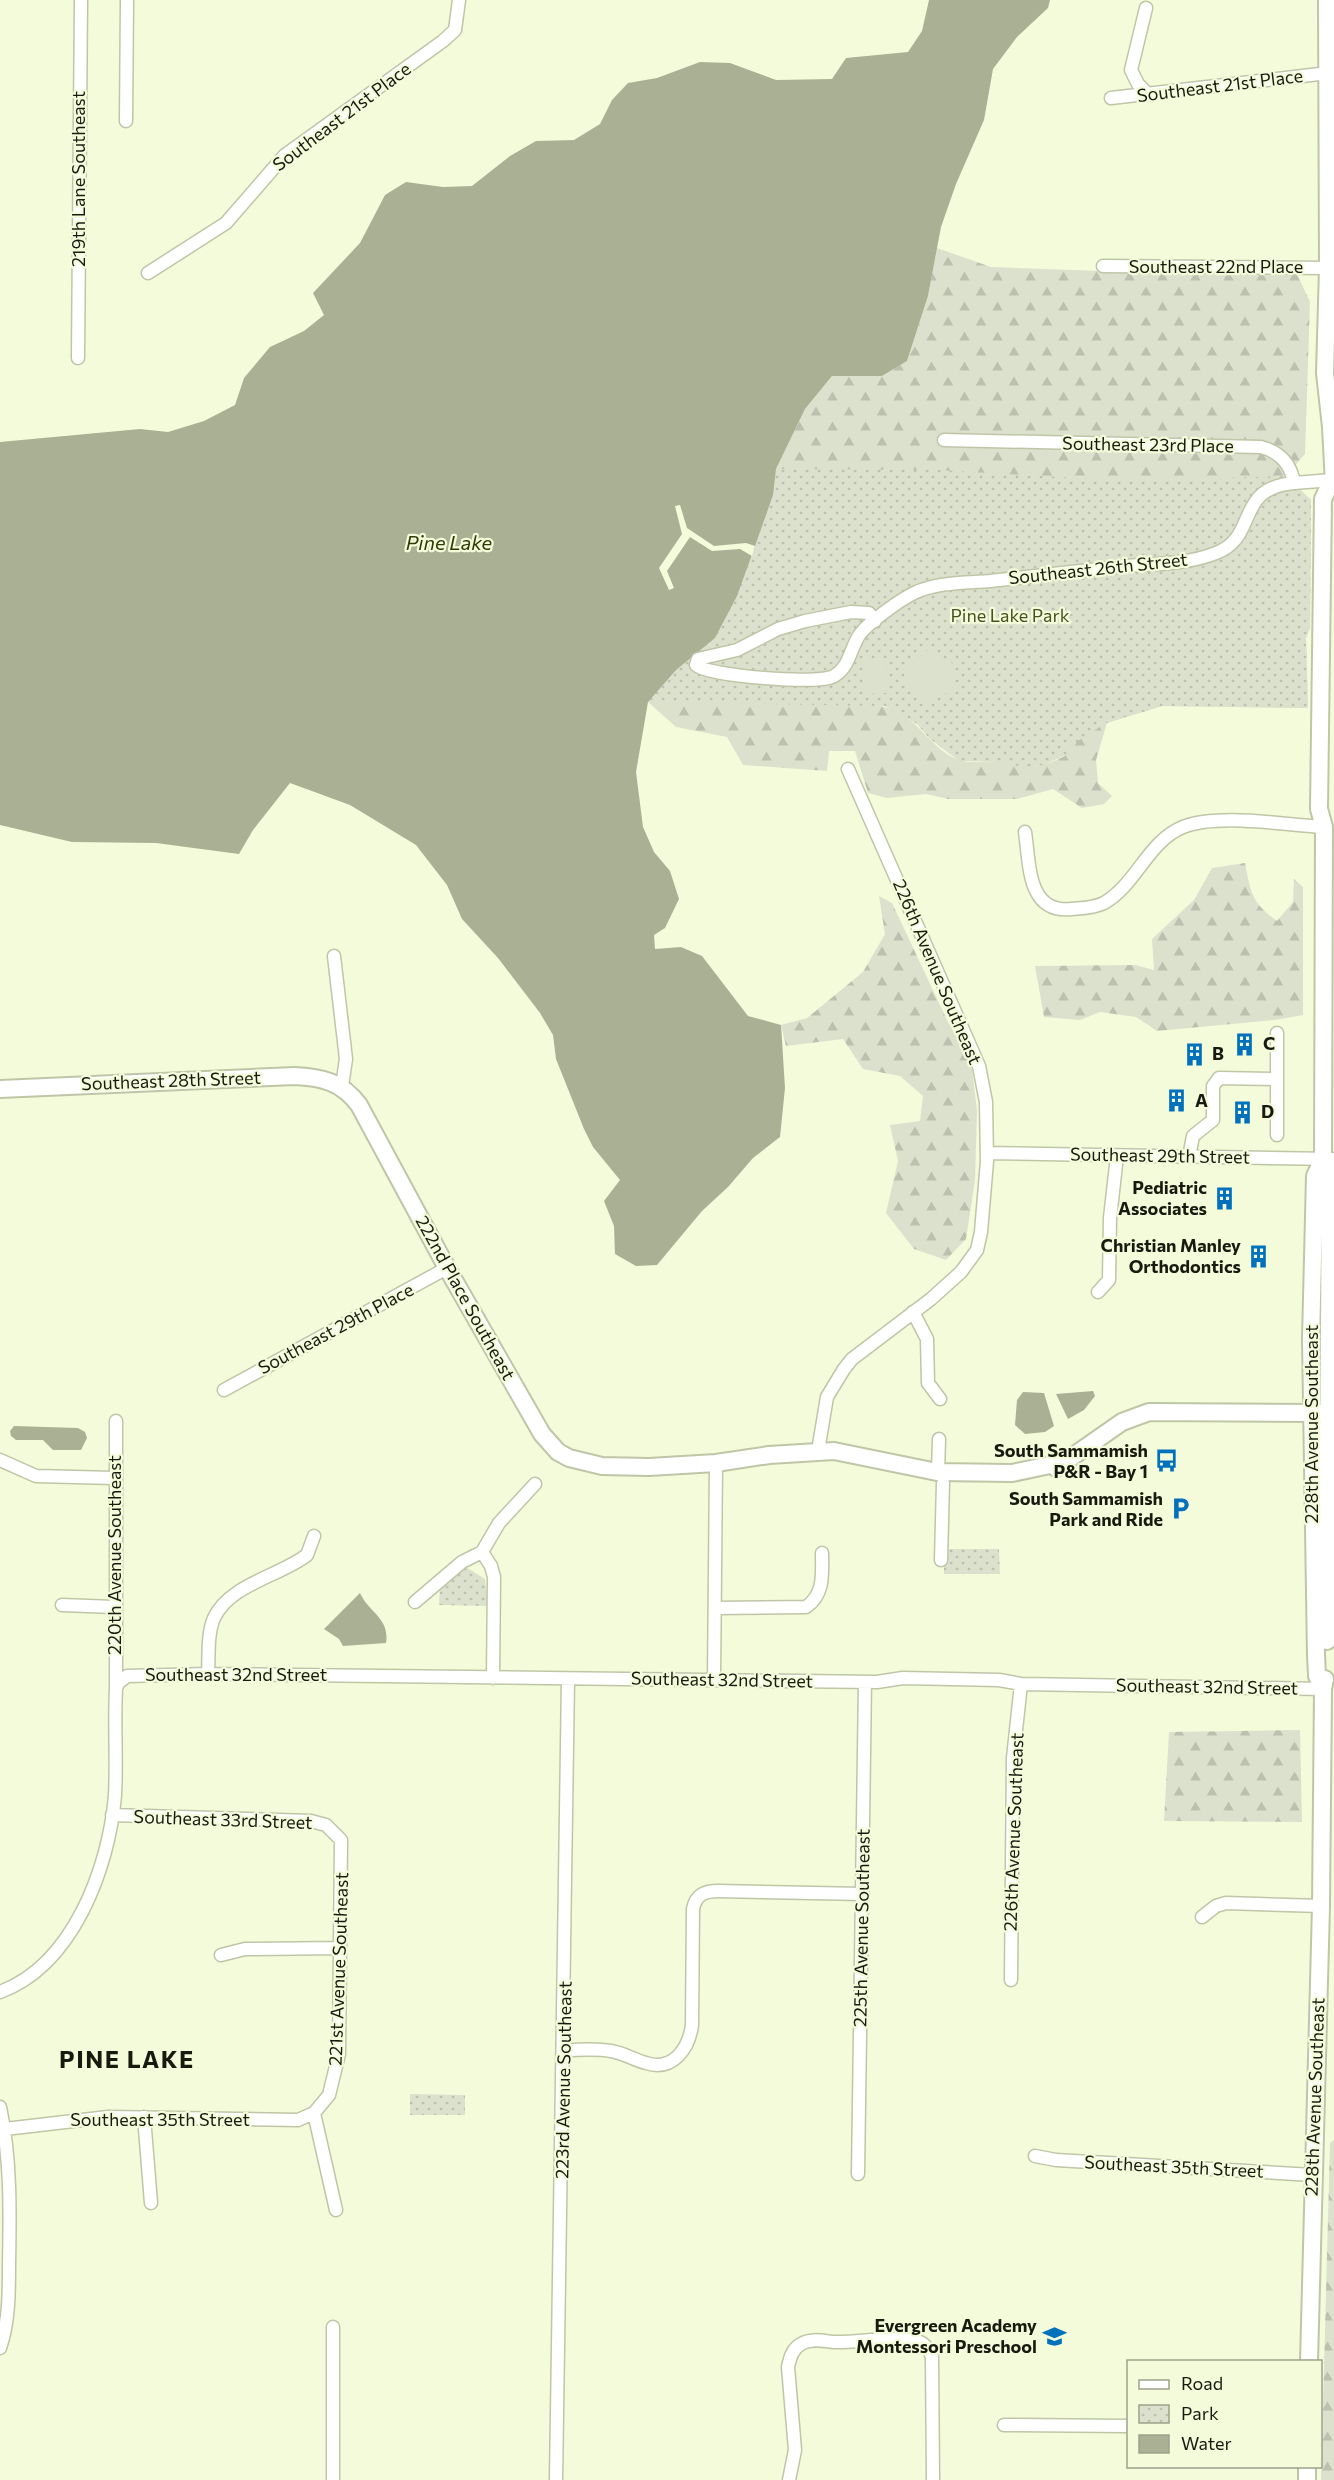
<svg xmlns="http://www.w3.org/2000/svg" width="1334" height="2480" font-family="Commissioner,sans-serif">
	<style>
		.forest { fill: url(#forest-firs); fill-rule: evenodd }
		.park { fill: url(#park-dots) }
		.pitch { fill: #dce1cd }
		.water { fill: #aab094 }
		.pier { fill: #f4fbda }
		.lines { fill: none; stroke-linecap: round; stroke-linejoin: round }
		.street-casing { stroke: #bfc6a7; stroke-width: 15 }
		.secondary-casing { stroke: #bfc6a7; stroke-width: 20 }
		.street { stroke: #fff; stroke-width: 12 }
		.secondary { stroke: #fff; stroke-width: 16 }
		.labels { text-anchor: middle; stroke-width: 4.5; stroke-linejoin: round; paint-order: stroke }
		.street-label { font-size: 18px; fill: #181a0f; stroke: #f4fbda }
		.park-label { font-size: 18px; fill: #485020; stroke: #f4fbda }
		.poi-label { font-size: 18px; font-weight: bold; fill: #181a0f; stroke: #f4fbda; text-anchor: end }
		.water-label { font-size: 20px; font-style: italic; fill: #313804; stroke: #f4fbda }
		.district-label { font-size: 24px; font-weight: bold; letter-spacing: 1.5px; fill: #181a0f; stroke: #f4fbda }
	</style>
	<defs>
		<pattern id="forest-firs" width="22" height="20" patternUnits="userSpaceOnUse" patternTransform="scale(1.5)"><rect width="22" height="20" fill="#dce1cd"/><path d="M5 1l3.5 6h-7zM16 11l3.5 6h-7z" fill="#bcc0af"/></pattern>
		<pattern id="park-dots" width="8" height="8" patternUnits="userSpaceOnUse" patternTransform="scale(1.5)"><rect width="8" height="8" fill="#dce1cd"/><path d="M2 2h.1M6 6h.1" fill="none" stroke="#bcc0af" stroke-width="1.8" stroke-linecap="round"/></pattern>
	</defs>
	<rect width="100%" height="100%" fill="#f4fbda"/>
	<!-- forest -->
	<path class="forest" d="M937 248 991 267 1214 275 1297 274 1310 302 1305 454 1286 476 1311 500 1310 628 1306 638 1308 708 1162 706 1107 723 1096 760 1098 783 1112 796 1104 804 1082 808 1053 789 1017 799H948L926 794 887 798 868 793 855 751H829L827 771 743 765 727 737 676 727 648 702 755 546 776 469 805 409 832 376H882L907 361 928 296ZM1047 688 1065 756C1034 771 1029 765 998 762 983 761 966 765 952 757 922 740 915 709 873 705Z
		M1245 863C1251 893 1251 902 1277 921L1293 902 1294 879 1303 887V1015L1275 1020 1157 1031 1136 1017 1100 1012 1080 1020 1044 1017 1035 966 1135 965 1154 970 1152 939 1194 900 1212 868Z
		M879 896 892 903 948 1022 971 1060 977 1111 975 1180 966 1239 946 1260 914 1249 886 1213 898 1161 890 1125 920 1121 923 1096 900 1076 863 1069 843 1039 786 1046 781 1025 807 1018 863 972 885 934Z
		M1300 1730 1302 1822 1164 1821 1169 1732Z
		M1334 2140V2480H1321L1330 2143Z"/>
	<!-- park -->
	<path class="park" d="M776 469 938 470 1128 481 1286 476 1311 500 1310 628 1306 638 1308 708 1162 706 1106 723 1070 746 1066 755 1043 765 1023 767 998 762 959 761 930 739 917 724 885 706 648 702 737 596 773 495Z
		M944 1549H999L1000 1574H944Z
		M466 1567 485 1579 488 1606 439 1605 440 1585Z
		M410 2094 465 2095V2115H410Z"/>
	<!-- pitch -->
	<path class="pitch" d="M929 648 934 654 951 661 956 676 952 690 929 703 927 707 905 683 904 672Z
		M886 658 887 693 864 694 863 659Z"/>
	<!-- water -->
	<path class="water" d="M929 0H1050L1048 8 1017 37 993 69 984 120 956 184 941 227 928 296 907 361 882 376H832L805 409 776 469 773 495 755 546 737 596 715 638 676 670 648 702 636 772 643 827 654 852 670 871 679 899 665 928 654 935 655 949 681 947 702 956 748 1016 781 1025 785 1088 780 1137 753 1158 728 1187 702 1211 657 1265 636 1266 615 1254 614 1226 604 1201 620 1180 593 1147 584 1129 556 1059 553 1035 540 1013 498 958 462 919 447 885 416 845 350 805 290 783 253 830 239 854 156 843 72 842 0 825V442L140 429 168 432 204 421 235 405 244 378 270 347 304 331 324 315 313 293 360 243 385 195 406 182 443 187 472 186 510 156 536 141 574 140 600 124 612 100 628 83 657 78 700 62 730 63 776 80 832 79 846 58 908 52 922 31Z
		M1093 1391 1095 1396 1084 1410 1068 1419 1056 1394Z
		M1023 1392 1044 1393 1054 1426 1045 1432 1025 1434 1015 1425 1017 1400Z
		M14 1426 78 1428 85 1432 87 1438 81 1450H53L43 1440H16L11 1436 10 1431Z
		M360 1593C369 1613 390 1618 386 1643L343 1646 339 1639 324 1629Z"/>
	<!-- pier -->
	<path class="pier" d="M680 505 687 528 714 546 746 543 755 546 752 556 740 549 712 551 690 537 667 571 674 588 669 590 659 568 682 534 675 506Z"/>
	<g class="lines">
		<defs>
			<path id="street" d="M1146 8 1131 70 1138 84 1148 94
				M1111 98 1328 73
				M126 121 127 0
				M1103 266 1328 268
				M148 273 226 223 285 155 443 41 455 30 459 0
				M78 358 81 0
				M944 440 1261 447C1280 452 1291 464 1294 483L1332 480
				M875 621 869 613 851 612 805 621 778 629 737 650 698 659 696 665C708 676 819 685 834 676 850 667 850 648 860 634 869 622 900 600 914 593 937 582 966 583 990 581 1036 576 1081 571 1126 566 1155 564 1189 564 1216 553 1259 537 1234 488 1294 483
				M1025 832C1030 865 1027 914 1072 909 1083 908 1094 908 1104 903 1136 885 1148 841 1183 827 1219 813 1284 825 1324 827
				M334 956 346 1059 342 1086
				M1277 1135V1033
				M987 1153 1334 1159
				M1189 1157 1193 1136 1213 1120V1086L1219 1078 1276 1079
				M1098 1292 1109 1280 1110 1218 1117 1156
				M913 1312 927 1339 928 1383 940 1399
				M224 1390 447 1268
				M116 1421V1689
				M818 1451 827 1397 844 1369 852 1359 931 1299 961 1272 977 1250 981 1232 987 1161 986 1102 979 1066 848 769
				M0 1460 36 1476 114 1478
				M938 1472 939 1439
				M482 1552 491 1566 494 1577 493 1678
				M941 1560 943 1483
				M415 1602 462 1562 482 1552 499 1523 535 1484
				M62 1605 114 1607
				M715 1608 806 1607C825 1594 822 1573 822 1553
				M208 1674C209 1657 207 1634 214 1618 230 1584 280 1576 307 1555L314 1536
				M714 1679 716 1463
				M112 1815 311 1821 326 1825 341 1840 339 2054 329 2095 314 2113 336 2210
				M1202 1917 1216 1906 1226 1903 1321 1906
				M221 1955 245 1949 340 1948
				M1011 1980 1013 1758 1021 1684
				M0 1992C73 1965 109 1868 115 1795 117 1760 114 1725 116 1689L118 1683 127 1676 208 1674 877 1682 903 1678 999 1680 1021 1684 1323 1689
				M564 2050C580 2050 596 2048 611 2051 624 2053 634 2060 646 2063 673 2072 689 2048 692 2025L693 1909C696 1894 705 1891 719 1891L863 1894
				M0 2107C11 2159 10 2212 9 2265 9 2292 9 2322 0 2348
				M144 2117 151 2203
				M5 2129 108 2117 298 2120 314 2113
				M1035 2156 1056 2160 1313 2175
				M858 2174 865 1682
				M1004 2425 1128 2426
				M333 2480V2327
				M556 2480 568 1679
				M789 2480 795 2450 788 2367C790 2358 792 2349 801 2344 810 2338 823 2341 833 2342 856 2343 898 2335 917 2341 925 2343 929 2349 932 2357L933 2480"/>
			<path id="secondary" d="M1327 0 1328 268 1325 373 1331 427 1334 484
				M0 1089 294 1076C322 1077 342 1082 359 1105L447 1268 542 1434 558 1452 569 1458 602 1466 649 1467 716 1463 769 1455 834 1451 937 1472 1012 1473 1064 1462
				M1323 1159 1330 1174 1327 1641
				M1056 1468 1122 1422 1149 1412 1323 1413
				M1323 1689 1317 1676 1316 1655 1311 1339 1315 1176 1323 1159 1324 827 1319 809 1323 499 1332 480
				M1309 2362 1321 1906 1323 1689 1325 1679
				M1307 2480V2466"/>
		</defs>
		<!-- street casing -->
		<use href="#street" class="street-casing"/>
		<!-- secondary casing -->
		<use href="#secondary" class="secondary-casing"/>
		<!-- street -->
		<use href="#street" class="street"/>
		<!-- secondary -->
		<use href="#secondary" class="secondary"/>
	</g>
	<!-- icons -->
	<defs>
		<symbol id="building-bare" viewBox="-9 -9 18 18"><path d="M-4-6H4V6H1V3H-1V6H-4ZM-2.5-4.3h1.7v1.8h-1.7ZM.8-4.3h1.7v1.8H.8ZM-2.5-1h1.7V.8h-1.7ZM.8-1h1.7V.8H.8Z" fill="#0271bc" stroke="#f4fbda" stroke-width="2.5" paint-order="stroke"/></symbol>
		<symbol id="bus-bare" viewBox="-9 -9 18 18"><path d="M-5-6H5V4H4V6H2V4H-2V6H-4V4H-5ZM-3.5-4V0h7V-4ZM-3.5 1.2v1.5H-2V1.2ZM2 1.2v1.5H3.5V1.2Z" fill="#0271bc" stroke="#f4fbda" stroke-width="2.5" paint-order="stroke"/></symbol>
		<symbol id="parking-bare" viewBox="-9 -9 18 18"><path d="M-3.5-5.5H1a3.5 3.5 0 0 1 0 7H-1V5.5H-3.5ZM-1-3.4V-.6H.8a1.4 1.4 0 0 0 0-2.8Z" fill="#0271bc" stroke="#f4fbda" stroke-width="2.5" paint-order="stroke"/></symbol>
		<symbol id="school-bare" viewBox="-9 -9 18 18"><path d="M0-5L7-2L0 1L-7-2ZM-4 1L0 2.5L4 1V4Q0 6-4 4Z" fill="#0271bc" stroke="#f4fbda" stroke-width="2.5" paint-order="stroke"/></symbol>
	</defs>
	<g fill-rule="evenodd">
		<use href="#building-bare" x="1228" y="1028" width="33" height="33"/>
		<use href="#building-bare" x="1178" y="1038" width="33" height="33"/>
		<use href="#building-bare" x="1160" y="1084" width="33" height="33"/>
		<use href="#building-bare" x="1226" y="1096" width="33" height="33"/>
		<use href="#building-bare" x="1208" y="1182" width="33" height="33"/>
		<use href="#building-bare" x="1242" y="1240" width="33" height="33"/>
		<use href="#bus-bare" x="1150" y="1444" width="33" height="33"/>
		<use href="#parking-bare" x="1164" y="1492" width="33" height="33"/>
		<use href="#school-bare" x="1038" y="2320" width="33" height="33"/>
	</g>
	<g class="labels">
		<!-- street labels -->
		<g class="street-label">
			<text transform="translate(1220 86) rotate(-7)" y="6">Southeast 21st Place</text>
			<text transform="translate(342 117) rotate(-37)" y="6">Southeast 21st Place</text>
			<text transform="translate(79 179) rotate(-90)" y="6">219th Lane Southeast</text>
			<text x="1216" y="273">Southeast 22nd Place</text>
			<text transform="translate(1148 445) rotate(1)" y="6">Southeast 23rd Place</text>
			<text transform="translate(1098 569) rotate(-6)" y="6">Southeast 26th Street</text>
			<text transform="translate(937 972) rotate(67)" y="6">226th Avenue Southeast</text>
			<text transform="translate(171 1081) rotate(-2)" y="6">Southeast 28th Street</text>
			<text transform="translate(1160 1156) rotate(1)" y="6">Southeast 29th Street</text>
			<text transform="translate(465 1298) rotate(61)" y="6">222nd Place Southeast</text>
			<text transform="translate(336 1329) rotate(-28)" y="6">Southeast 29th Place</text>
			<text transform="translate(1312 1424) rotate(-90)" y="6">228th Avenue Southeast</text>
			<text transform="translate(115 1555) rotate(-90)" y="6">220th Avenue Southeast</text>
			<text x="236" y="1681">Southeast 32nd Street</text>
			<text transform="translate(722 1680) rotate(1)" y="6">Southeast 32nd Street</text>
			<text transform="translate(1207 1687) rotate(1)" y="6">Southeast 32nd Street</text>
			<text transform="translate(223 1820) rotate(2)" y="6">Southeast 33rd Street</text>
			<text transform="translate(1014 1832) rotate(-88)" y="6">226th Avenue Southeast</text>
			<text transform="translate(862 1928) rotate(-89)" y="6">225th Avenue Southeast</text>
			<text transform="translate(339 1969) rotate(-88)" y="6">221st Avenue Southeast</text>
			<text transform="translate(564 2080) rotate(-89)" y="6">223rd Avenue Southeast</text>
			<text transform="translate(1315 2097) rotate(-88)" y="6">228th Avenue Southeast</text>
			<text x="160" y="2126">Southeast 35th Street</text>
			<text transform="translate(1174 2167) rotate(3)" y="6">Southeast 35th Street</text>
		</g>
		<!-- park labels -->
		<g class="park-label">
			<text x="1010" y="622">Pine Lake Park</text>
		</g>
		<!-- poi labels -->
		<g class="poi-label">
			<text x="1263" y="1050" text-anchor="start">C</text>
			<text x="1212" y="1060" text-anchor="start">B</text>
			<text x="1195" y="1107" text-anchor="start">A</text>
			<text x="1261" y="1118" text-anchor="start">D</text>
			<text x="1207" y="1194">Pediatric<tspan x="1207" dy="21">Associates</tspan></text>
			<text x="1241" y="1252">Christian Manley<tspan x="1241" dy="21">Orthodontics</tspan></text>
			<text x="1148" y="1457">South Sammamish<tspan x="1148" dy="21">P&amp;R - Bay 1</tspan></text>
			<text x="1163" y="1505">South Sammamish<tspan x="1163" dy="21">Park and Ride</tspan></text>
			<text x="1037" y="2332">Evergreen Academy<tspan x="1037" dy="21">Montessori Preschool</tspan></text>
		</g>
		<!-- water labels -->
		<g class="water-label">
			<text x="449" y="550">Pine Lake</text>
		</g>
		<!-- district labels -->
		<g class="district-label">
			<text x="127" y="2068">PINE LAKE</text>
		</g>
	</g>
	<!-- legend -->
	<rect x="1127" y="2360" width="195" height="108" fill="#f4fbda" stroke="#9ca189" stroke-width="1.5"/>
	<rect x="1139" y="2380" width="30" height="9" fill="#ffffff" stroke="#9ca189" stroke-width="1.5"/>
	<text x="1181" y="2390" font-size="18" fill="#181a0f">Road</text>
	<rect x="1139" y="2405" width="30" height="18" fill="url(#park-dots)" stroke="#9ca189" stroke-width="1.5"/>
	<text x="1181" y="2420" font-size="18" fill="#181a0f">Park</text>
	<rect x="1139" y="2435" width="30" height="18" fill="#aab094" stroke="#9ca189" stroke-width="1.5"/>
	<text x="1181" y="2450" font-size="18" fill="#181a0f">Water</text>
</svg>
